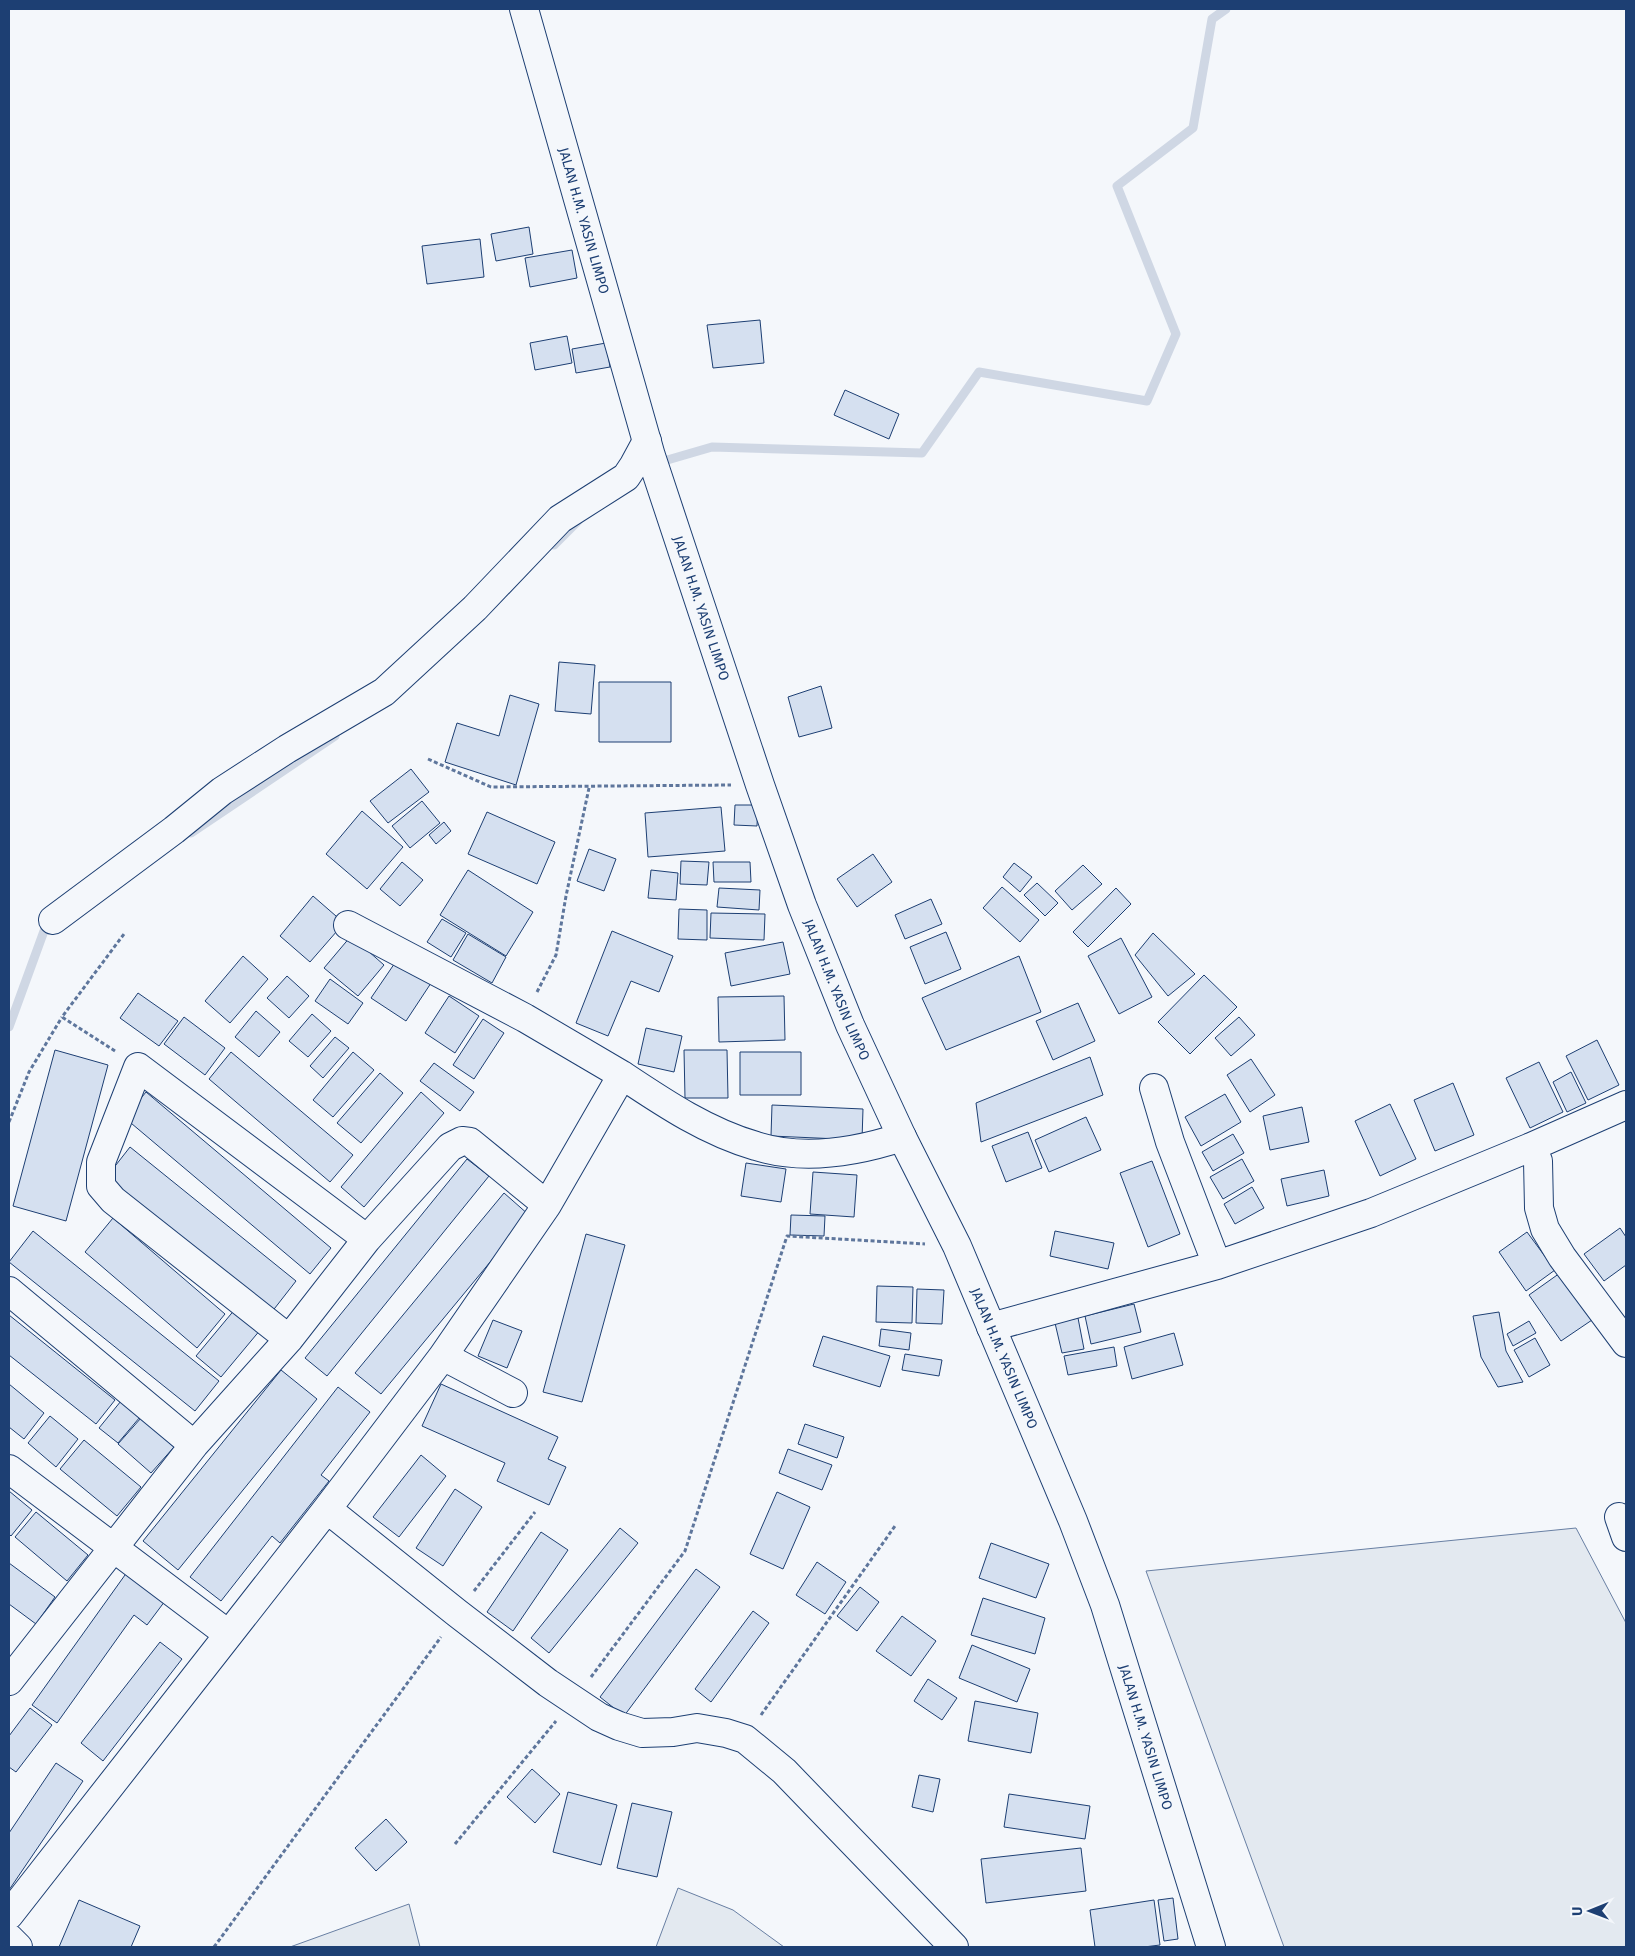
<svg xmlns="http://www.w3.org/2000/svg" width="1635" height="1956" font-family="'Fira Sans',sans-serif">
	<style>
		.green { fill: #e3e9f0; stroke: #687fa3 }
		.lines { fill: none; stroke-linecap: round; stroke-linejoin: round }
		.stream { stroke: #cfd7e4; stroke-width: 9 }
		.building { fill: #d5e0f0; stroke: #1d3f73 }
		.minor-casing { stroke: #1d3f73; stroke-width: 30 }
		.major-casing { stroke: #1d3f73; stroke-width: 30 }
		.path { stroke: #5e769c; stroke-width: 3; stroke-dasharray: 4 2.5; stroke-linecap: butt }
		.minor { stroke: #f4f7fb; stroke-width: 28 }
		.major { stroke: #f4f7fb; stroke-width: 28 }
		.labels { text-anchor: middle; stroke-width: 4; stroke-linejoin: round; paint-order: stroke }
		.street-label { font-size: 14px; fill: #1d3f73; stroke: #f4f7fb }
	</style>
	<rect width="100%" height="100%" fill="#f4f7fb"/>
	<!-- green -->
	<path class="green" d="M1576 1528 1626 1623V1947H1284L1146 1571Z
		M678 1888 733 1910 784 1947H656Z
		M409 1904 420 1947H290Z"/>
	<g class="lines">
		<!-- stream -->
		<path class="stream" d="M657 463 712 447 922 453 979 372 1147 401 1176 334 1117 186 1193 128 1212 19 1226 9
			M554 545 578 521
			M191 833 335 736
			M9 1027 44 931 53 925"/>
	</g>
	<!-- building -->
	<path class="building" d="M529 227 533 254 496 261 491 234Z
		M480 239 484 277 427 284 422 246Z
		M572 250 577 278 530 287 525 258Z
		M760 320 764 363 713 368 707 325Z
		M567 336 572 363 535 370 530 343Z
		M606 343 610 367 576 373 572 349Z
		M845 390 899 414 889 439 834 415Z
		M559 662 595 665 591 714 555 711Z
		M599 682H671V742H599Z
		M821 686 832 728 799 737 788 697Z
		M510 695 539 704 516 785 445 762 457 723 499 736Z
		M411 769 429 792 388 823 370 801Z
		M422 801 440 823 410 848 392 826Z
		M735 805H758L757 826 734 825Z
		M721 807 725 851 648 857 645 813Z
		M362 811 403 847 367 889 326 854Z
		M487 812 555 842 537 884 468 854Z
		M444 822 451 831 436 844 429 835Z
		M589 849 616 859 604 891 577 881Z
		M873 854 892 882 857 907 837 879Z
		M681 861 709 862 707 885 680 884Z
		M402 862 423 880 400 906 380 889Z
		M713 862H750L751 882H714Z
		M1014 863 1032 877 1020 892 1003 877Z
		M1083 865 1102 884 1072 910 1055 891Z
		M468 870 533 912 506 956 440 915Z
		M651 870 678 873 676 900 648 898Z
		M1037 883 1058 903 1045 916 1024 895Z
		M1002 887 1039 920 1020 942 983 908Z
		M719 888 760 890 759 910 717 907Z
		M1116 888 1131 904 1088 947 1073 932Z
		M313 896 344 923 310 962 280 936Z
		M931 899 942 924 905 939 895 915Z
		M679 909 707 910V940L678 939Z
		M711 913 765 914 764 940 710 938Z
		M442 919 466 933 451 957 427 942Z
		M612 931 673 956 659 992 631 981 608 1036 576 1023Z
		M946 932 961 969 925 984 910 947Z
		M1153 933 1195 974 1168 996 1135 955Z
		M468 934 506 957 492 983 453 960Z
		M351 936 384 965 358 996 324 968Z
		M1121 938 1152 997 1119 1014 1088 956Z
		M783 942 790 974 731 986 725 953Z
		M401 954 435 977 406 1021 371 998Z
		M243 956 268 979 230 1023 205 1001Z
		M1019 956 1041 1012 946 1050 922 998Z
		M1204 975 1237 1007 1190 1054 1158 1022Z
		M287 976 309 996 289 1018 267 998Z
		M330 979 363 1003 348 1024 315 1001Z
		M138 993 178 1021 159 1046 120 1018Z
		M449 996 479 1016 455 1053 425 1033Z
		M784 996 785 1040 719 1042 718 997Z
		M1078 1003 1095 1041 1053 1060 1036 1021Z
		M256 1011 280 1032 259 1057 235 1037Z
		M312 1014 331 1031 308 1057 289 1041Z
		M184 1017 225 1048 205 1075 164 1044Z
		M1239 1017 1255 1035 1231 1056 1215 1038Z
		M483 1019 504 1033 474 1079 453 1065Z
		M646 1028 682 1036 674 1072 638 1064Z
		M335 1037 349 1048 323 1078 310 1066Z
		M1597 1040 1619 1085 1588 1100 1566 1056Z
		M55 1050 108 1065 66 1221 13 1206Z
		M684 1050H727L728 1098H685Z
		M231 1052 353 1155 330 1182 209 1079Z
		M353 1052 374 1070 333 1117 313 1100Z
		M740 1052H801V1095H740Z
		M1090 1057 1103 1095 981 1142 976 1103Z
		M1251 1059 1275 1095 1250 1112 1227 1075Z
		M1539 1062 1563 1112 1530 1128 1506 1078Z
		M434 1063 474 1092 460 1111 420 1081Z
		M1571 1072 1586 1103 1567 1112 1553 1082Z
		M380 1073 403 1093 361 1143 337 1123Z
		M1453 1083 1474 1135 1435 1151 1414 1100Z
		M146 1092 331 1248 310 1274 125 1118Z
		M421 1092 444 1113 364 1207 341 1187Z
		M1225 1094 1241 1122 1201 1146 1185 1117Z
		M1390 1104 1416 1159 1380 1176 1355 1121Z
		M772 1105 863 1109 862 1140 771 1136Z
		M1302 1107 1309 1142 1270 1150 1263 1116Z
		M1086 1117 1101 1150 1049 1172 1035 1140Z
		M1028 1132 1042 1168 1006 1182 992 1146Z
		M1233 1134 1244 1153 1213 1171 1202 1152Z
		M130 1147 296 1281 271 1313 105 1179Z
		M467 1159 489 1176 327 1376 305 1358Z
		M1242 1159 1254 1181 1223 1199 1210 1177Z
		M1152 1161 1180 1234 1148 1247 1120 1173Z
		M746 1163 786 1169 781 1202 741 1196Z
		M1324 1170 1329 1196 1287 1206 1281 1179Z
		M813 1172 857 1175 854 1217 810 1214Z
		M1252 1187 1264 1208 1235 1224 1224 1204Z
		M504 1193 529 1215 381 1394 355 1373Z
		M791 1215 825 1216 824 1236 790 1235Z
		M113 1218 225 1314 197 1348 85 1252Z
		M1620 1228 1626 1237V1265L1604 1281 1584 1254Z
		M33 1231 219 1381 195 1411 9 1262Z
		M1055 1231 1114 1243 1108 1269 1050 1256Z
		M1527 1232 1555 1270 1526 1291 1499 1252Z
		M586 1234 625 1245 582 1402 543 1392Z
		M1560 1273 1592 1320 1561 1341 1529 1295Z
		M877 1286 913 1287 912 1323 876 1322Z
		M917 1289 944 1290 942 1324 916 1323Z
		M1134 1304 1141 1332 1091 1344 1085 1316Z
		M236 1308 261 1329 221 1377 196 1356Z
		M1499 1312 1506 1351 1523 1382 1498 1387 1481 1357 1473 1316Z
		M9 1315 115 1400 96 1424 9 1355Z
		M1078 1318 1084 1349 1062 1353 1055 1323Z
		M493 1320 522 1331 507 1368 478 1356Z
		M1529 1321 1536 1333 1513 1346 1507 1334Z
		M881 1329 911 1333 909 1350 879 1346Z
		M1174 1333 1183 1365 1132 1379 1124 1347Z
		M823 1336 890 1356 880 1387 813 1366Z
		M1535 1338 1550 1365 1529 1377 1514 1350Z
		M1114 1347 1117 1366 1068 1375 1064 1356Z
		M905 1354 942 1360 939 1376 902 1370Z
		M281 1370 317 1399 178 1570 143 1541Z
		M9 1384 44 1413 24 1439 9 1427Z
		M441 1384 558 1437 548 1459 566 1467 549 1505 497 1481 505 1463 422 1426Z
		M338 1387 370 1412 321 1475 329 1481 280 1543 272 1536 221 1601 190 1577Z
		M121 1401 140 1417 118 1443 99 1428Z
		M50 1416 78 1439 56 1467 28 1443Z
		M141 1418 174 1447 151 1473 118 1444Z
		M805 1424 844 1437 837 1458 798 1444Z
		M84 1440 141 1487 117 1516 60 1469Z
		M788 1449 832 1465 822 1490 779 1473Z
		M421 1455 446 1476 399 1537 373 1517Z
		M455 1489 482 1507 443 1566 416 1548Z
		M9 1491 32 1510 11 1536 9 1534Z
		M777 1492 810 1507 783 1569 750 1554Z
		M36 1512 88 1555 67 1581 15 1537Z
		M620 1528 638 1543 549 1653 531 1638Z
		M541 1532 568 1550 513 1631 487 1612Z
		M991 1543 1049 1564 1036 1598 979 1578Z
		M817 1562 846 1582 825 1614 796 1595Z
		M9 1563 55 1597 36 1624 9 1604Z
		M130 1568 168 1597 147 1625 134 1615 57 1723 32 1705Z
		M696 1569 720 1587 624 1716 600 1697Z
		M860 1587 879 1602 857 1631 837 1616Z
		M983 1598 1045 1618 1035 1654 971 1635Z
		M753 1611 769 1623 711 1702 695 1689Z
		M902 1616 936 1641 911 1676 876 1651Z
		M160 1642 182 1659 103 1761 81 1743Z
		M972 1645 1030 1669 1017 1702 959 1678Z
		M928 1679 957 1698 942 1720 914 1701Z
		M975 1701 1038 1713 1031 1753 968 1741Z
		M30 1708 52 1725 16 1772 9 1767V1736Z
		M56 1763 83 1781 9 1890V1833Z
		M532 1769 560 1794 535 1823 507 1797Z
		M919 1775 940 1779 933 1812 912 1807Z
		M568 1792 617 1805 601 1865 553 1852Z
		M1009 1794 1090 1806 1085 1839 1004 1827Z
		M632 1803 672 1812 657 1877 617 1868Z
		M386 1819 407 1842 376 1871 355 1848Z
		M1081 1848 1086 1891 986 1903 981 1859Z
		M1173 1898 1178 1939 1164 1941 1158 1900Z
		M79 1900 140 1926 131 1947H59Z
		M1154 1900 1160 1945 1144 1947H1095L1090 1910Z"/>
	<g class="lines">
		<defs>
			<path id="minor" d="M53 920 174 830 222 791 287 749 384 692 475 608 560 519 626 477 634 465 647 441
				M348 925 525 1018 622 1075
				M1154 1088 1170 1142 1217 1265
				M1531 1147 1538 1161 1539 1208 1545 1229 1562 1257 1626 1343
				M547 1205 622 1075C664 1103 707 1132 756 1146 803 1161 856 1152 902 1137
				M9 1291 194 1445
				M991 1327 1217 1265 1371 1213 1531 1147 1626 1105
				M289 1339 113 1200 101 1186V1162L138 1067 367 1239
				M443 1356 513 1393
				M9 1469 228 1634
				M327 1509 457 1613 548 1683 599 1717 619 1726 642 1733 673 1732 697 1728 726 1733 745 1739 784 1771 954 1947
				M1619 1517 1626 1537
				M9 1681 194 1445 289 1339 367 1239 450 1147 462 1141 470 1142 547 1205 443 1356 327 1509 9 1915
				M9 1938 18 1947"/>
			<g id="major">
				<path id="s1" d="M524 9 651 456 760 785 802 905 850 1025 902 1137 957 1246 1073 1521 1105 1605 1211 1947"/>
			</g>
		</defs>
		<!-- minor casing -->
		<use href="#minor" class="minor-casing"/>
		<!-- major casing -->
		<use href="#major" class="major-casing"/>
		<!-- path -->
		<path class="path" d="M428 759 491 787 731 785
			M537 992 556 955 566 896 589 788
			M115 1051 62 1017 124 934
			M9 1122 29 1072 62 1017
			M474 1591 535 1512
			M591 1677 685 1551 787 1236 925 1244
			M761 1715 895 1526
			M455 1844 556 1721
			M214 1947 441 1637"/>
		<!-- minor -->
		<use href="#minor" class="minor"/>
		<!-- major -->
		<use href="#major" class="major"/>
	</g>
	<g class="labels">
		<!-- street labels -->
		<g class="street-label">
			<text dy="5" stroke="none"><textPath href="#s1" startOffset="220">JALAN H.M. YASIN LIMPO</textPath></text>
			<text dy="5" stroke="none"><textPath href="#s1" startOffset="625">JALAN H.M. YASIN LIMPO</textPath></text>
			<text dy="5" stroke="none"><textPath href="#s1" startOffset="1030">JALAN H.M. YASIN LIMPO</textPath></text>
			<text dy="5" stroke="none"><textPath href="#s1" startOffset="1435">JALAN H.M. YASIN LIMPO</textPath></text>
			<text dy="5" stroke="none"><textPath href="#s1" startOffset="1840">JALAN H.M. YASIN LIMPO</textPath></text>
		</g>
	</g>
	<!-- border -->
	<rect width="1635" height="1956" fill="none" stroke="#1d3f73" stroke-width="20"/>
	<!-- north arrow -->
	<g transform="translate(1590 1911) rotate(269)" stroke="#f4f7fb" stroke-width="4" paint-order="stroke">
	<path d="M0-4L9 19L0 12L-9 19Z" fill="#1d3f73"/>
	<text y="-8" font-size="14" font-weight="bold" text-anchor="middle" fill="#1d3f73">U</text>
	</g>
</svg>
